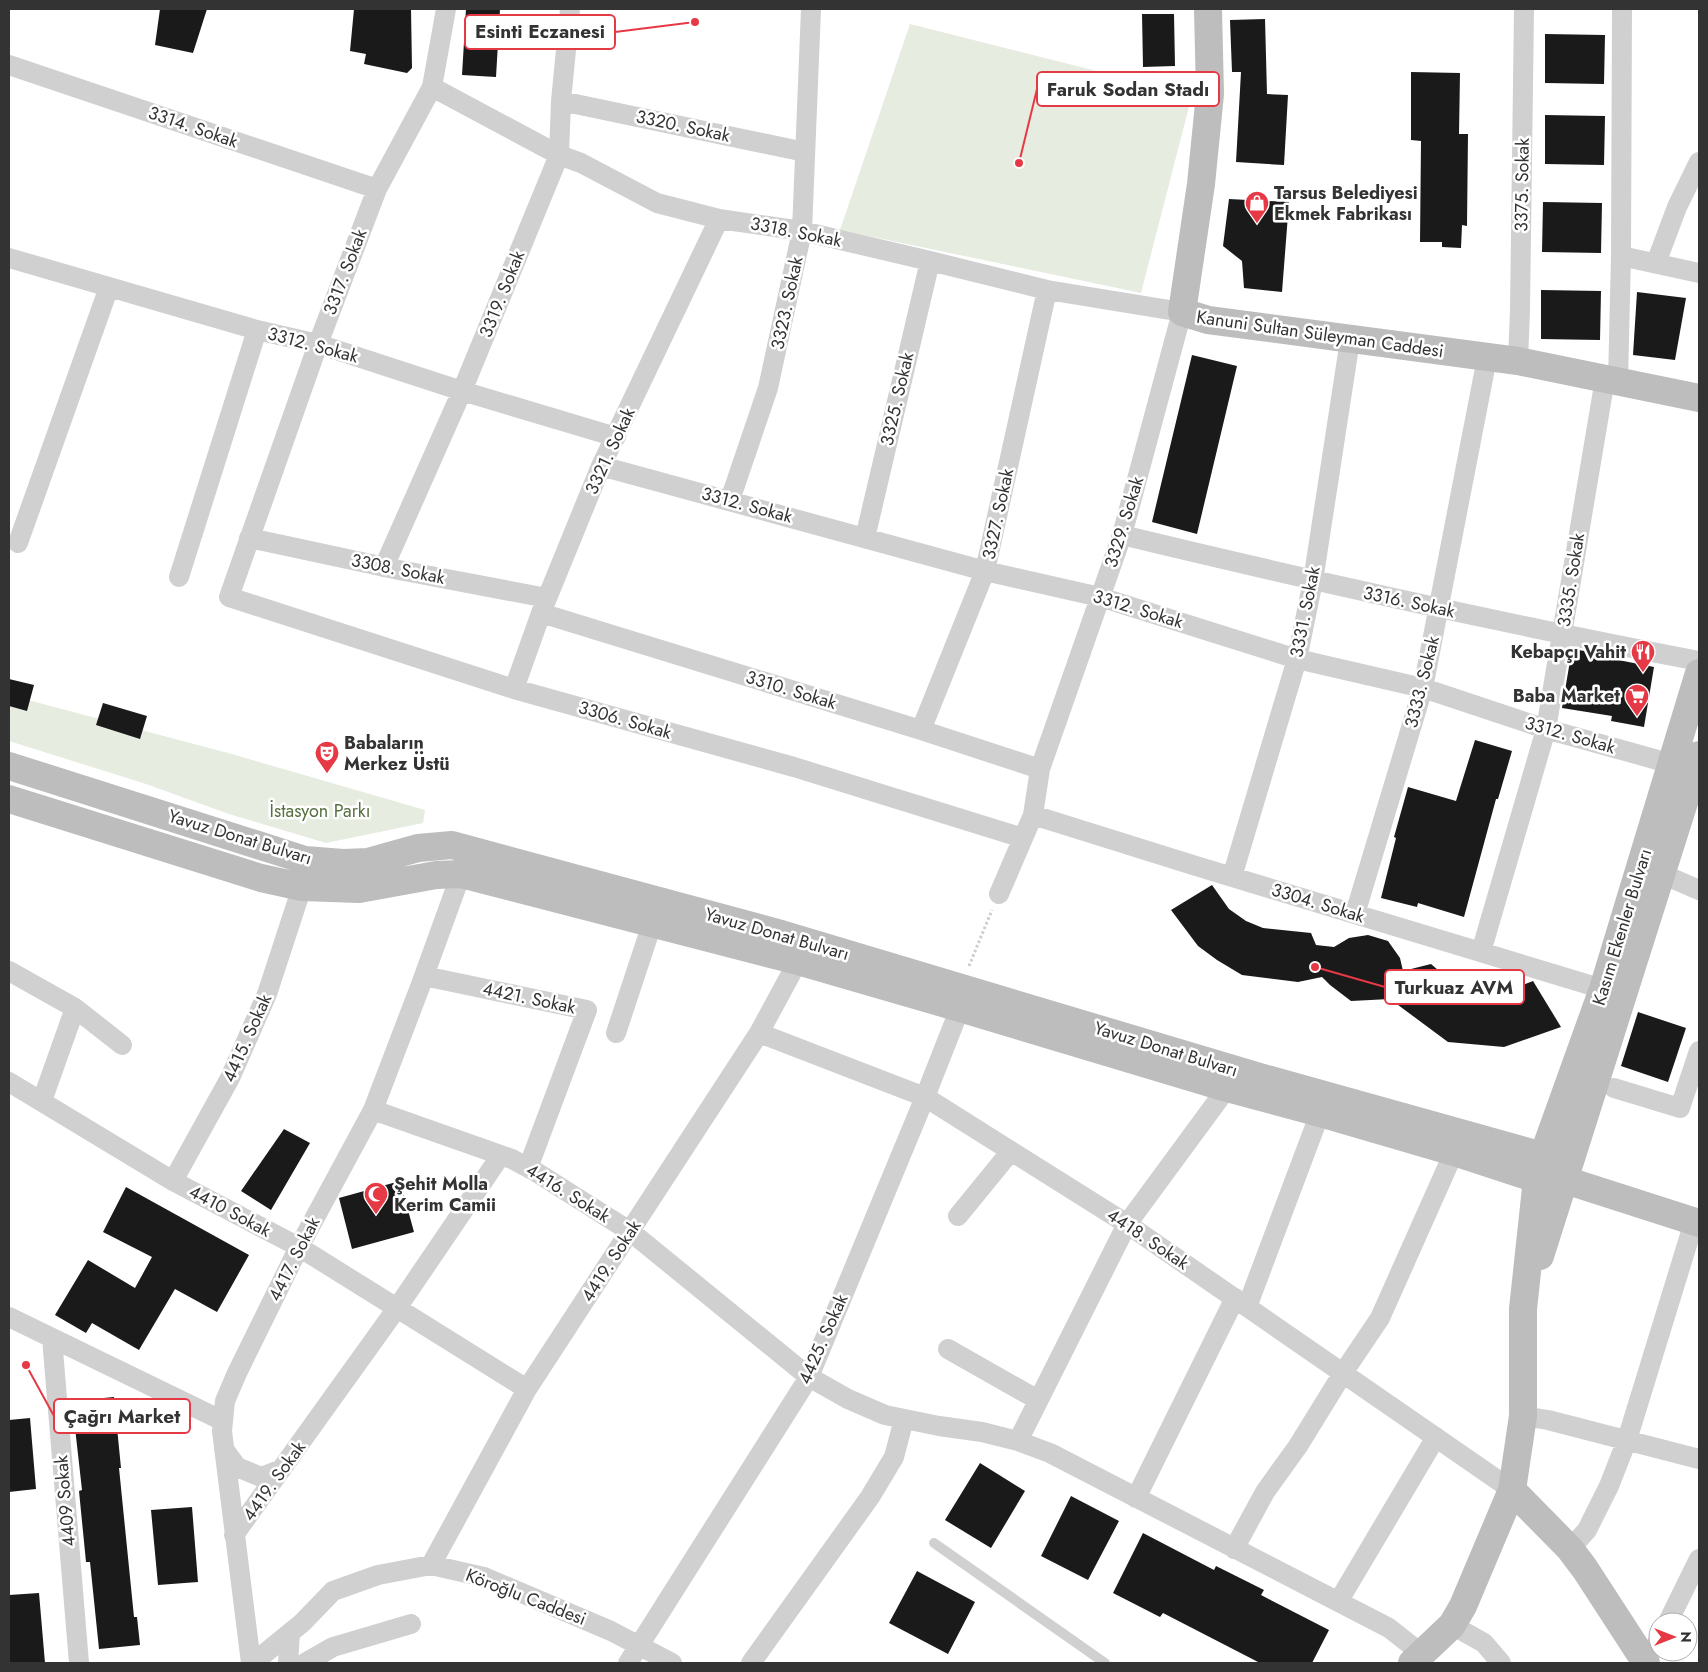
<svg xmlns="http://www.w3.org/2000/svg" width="1708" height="1672" font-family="Jost,sans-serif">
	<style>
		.green { fill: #e6ecdf }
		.building { fill: #1a1a1a }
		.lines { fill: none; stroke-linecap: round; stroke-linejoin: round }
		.path { stroke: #cdcdcd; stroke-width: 3; stroke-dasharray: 2.5 2.5; stroke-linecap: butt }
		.lane { stroke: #d0d0d0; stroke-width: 10 }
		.street { stroke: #d0d0d0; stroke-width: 20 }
		.secondary { stroke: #bdbdbd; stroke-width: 28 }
		.labels { text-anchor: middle; stroke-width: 5; stroke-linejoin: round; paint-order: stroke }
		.street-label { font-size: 18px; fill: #333; stroke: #fff }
		.poi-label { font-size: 18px; font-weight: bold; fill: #333; stroke: #fff; text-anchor: start }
		.park-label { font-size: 18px; fill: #56703f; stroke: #fff }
		.leader { fill: none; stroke: #e63946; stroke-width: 2 }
		.callout-dot { fill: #e63946; stroke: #fff; stroke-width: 2 }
		.callout { fill: #fff; stroke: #e63946; stroke-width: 2 }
		.callout-label { font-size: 19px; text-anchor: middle; font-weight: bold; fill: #333 }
	</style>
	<rect width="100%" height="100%" fill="#fff"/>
	<!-- green -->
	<path class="green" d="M910 24 1192 95 1141 293 840 230Z
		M9 695 228 753 425 810 423 823 326 843 229 814 146 784 9 741Z"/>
	<!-- building -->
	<path class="building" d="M160 9H207L193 53 155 45Z
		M354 9H411L412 68 407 73 364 64 366 54 350 51Z
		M466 9H500L496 77 462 75Z
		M1142 14H1174L1175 66 1143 67Z
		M1265 19 1267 94 1288 95 1284 165 1236 162 1241 72H1232L1230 20Z
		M1545 34 1605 35 1604 84 1545 83Z
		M1411 72 1460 73 1459 134H1468L1467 226 1462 225 1461 248 1442 247V242H1420L1421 141 1411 140Z
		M1545 115 1605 116 1604 165 1545 164Z
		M1229 199 1289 202 1282 292 1244 288 1242 261 1223 246Z
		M1543 202 1602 203 1601 253 1542 252Z
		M1541 290 1601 291 1600 340 1541 339Z
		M1637 292 1686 298 1675 360 1633 355Z
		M1192 355 1237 366 1197 534 1152 522Z
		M1572 649 1604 654 1603 657 1654 667 1644 727 1611 721 1612 716 1562 708Z
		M9 679 34 685 27 711 9 706Z
		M103 703 147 716 140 739 96 725Z
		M1475 740 1512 751 1498 799H1496L1464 917 1418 903 1417 907 1381 898 1396 838 1394 837 1408 787 1456 801Z
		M1212 885 1229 909 1246 921 1263 928 1311 933 1316 945 1334 947 1349 938 1368 935 1388 941 1400 958 1403 971 1431 964 1452 982 1475 992 1501 993 1533 981 1561 1027 1504 1047 1448 1042 1390 999 1351 1001 1330 985 1322 977 1298 982 1242 975 1217 960 1198 946 1171 910Z
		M1638 1012 1686 1028 1668 1082 1621 1066Z
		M284 1129 310 1143 271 1210 241 1191Z
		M400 1181 414 1232 352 1249 339 1198Z
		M126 1187 249 1255 217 1312 175 1289 139 1350 92 1323 86 1333 55 1315 88 1260 135 1288 152 1257 103 1232Z
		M114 1397 121 1468H119L134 1617H137L140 1645 99 1649 90 1562H86L79 1491 82 1490 72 1401Z
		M30 1418 36 1489 9 1492V1420Z
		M980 1463 1025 1491 991 1548 945 1520Z
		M1071 1496 1119 1521 1088 1580 1041 1556Z
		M192 1507 198 1582 158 1585 151 1510Z
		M1143 1533 1214 1570 1216 1566 1264 1590 1261 1595 1329 1630 1312 1663H1260L1163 1613 1160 1617 1113 1593Z
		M917 1571 975 1602 948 1654 889 1623Z
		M39 1593 45 1663H9V1595Z"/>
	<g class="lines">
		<!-- path -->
		<path class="path" d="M969 966 992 910"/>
		<!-- lane -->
		<path class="lane" d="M934 1543 1105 1663"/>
		<!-- street -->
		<path class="street" d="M446 9 432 87 377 189 318 344 229 597 514 689 794 767 1023 838
			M9 65 377 189
			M432 87 559 155 581 163 657 203 719 219 802 231 930 261 1047 290 1182 312 1122 535 1040 769 1033 815 999 894
			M561 101 805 152
			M1621 256 1699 273
			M9 258 257 330 318 344 462 391 616 437
			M1656 263 1677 207 1699 162
			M1518 361 1520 310 1524 9
			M1618 381 1621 256 1622 9
			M601 466 985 571 1100 597 1297 659 1423 688 1546 729 1672 764
			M730 500 768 388 802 231 811 9
			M1122 535C1313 581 1505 624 1699 661
			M249 538 399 570 547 598
			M865 538 930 261
			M18 543 109 287
			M384 567 462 391 559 155 561 101 570 9
			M179 577 257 330
			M541 613 921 730 1040 769
			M514 689 541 613 601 466 719 219
			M921 730 985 571 1047 290
			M1033 815 1196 866 1603 989
			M1662 874 1699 890
			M1232 877 1297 659 1313 581 1350 340
			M1355 914 1423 688 1487 358
			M1481 952 1546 729 1605 379
			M9 971 75 1008 42 1101
			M424 976 587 1010 528 1168
			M75 1008 122 1045
			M616 1033 652 924
			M759 1033 925 1097 1127 1224 1512 1490
			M9 1082 173 1181 299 1247 527 1389
			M1614 1088 1680 1108 1699 1051
			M373 1110 512 1159 536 1172 631 1232 809 1377 848 1399 885 1415 939 1426 982 1432 1018 1441 1050 1453 1389 1628 1422 1654
			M173 1181 230 1078 267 994 302 887
			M958 1216 1011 1151
			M1247 1307 1320 1113
			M9 1317 223 1421
			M52 1338 79 1663
			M948 1349 1038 1400
			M1523 1416 1548 1420 1699 1459
			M1018 1441 1127 1224 1227 1088
			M224 1449 237 1467 261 1477 282 1469
			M1136 1498 1235 1298
			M234 1535 397 1308 501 1155
			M1234 1549 1265 1492 1298 1446 1343 1373 1380 1318 1454 1152
			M1570 1549 1587 1530 1609 1486 1627 1440 1694 1222
			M431 1565 527 1389 759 1033 798 961
			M1338 1602 1436 1437
			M1668 1622 1699 1559
			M1452 1625 1484 1643 1501 1663
			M1645 1661 1658 1642
			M251 1663 222 1431 225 1401 237 1373 299 1247 373 1110 420 987 461 874
			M253 1663 302 1623 333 1591 378 1575 431 1565 484 1577 611 1631 672 1663
			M288 1663 290 1633
			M305 1663 333 1647 411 1624
			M628 1663 809 1377 925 1097 960 1008
			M751 1663 870 1497 894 1457 904 1419"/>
		<!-- secondary -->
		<path class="secondary" d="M1208 9 1210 94 1201 184 1182 312 1208 320 1518 361 1699 398
			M9 766 305 860 343 863 368 862 418 848 452 845 774 932 1256 1076 1543 1156
			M9 799 261 878 302 887 359 889 436 875 461 874 798 961 960 1008 1227 1088 1320 1113 1454 1152 1537 1179 1565 1180 1699 1223
			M1540 1256 1699 755
			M1512 1490 1570 1549 1585 1569 1646 1663
			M1412 1663 1452 1625 1463 1606 1512 1490 1523 1416V1309L1537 1179 1543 1156 1603 989 1699 673"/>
	</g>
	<!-- icons -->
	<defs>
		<symbol id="shop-pin" viewBox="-11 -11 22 30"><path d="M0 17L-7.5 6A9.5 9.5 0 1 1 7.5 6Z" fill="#e63946" stroke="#fff"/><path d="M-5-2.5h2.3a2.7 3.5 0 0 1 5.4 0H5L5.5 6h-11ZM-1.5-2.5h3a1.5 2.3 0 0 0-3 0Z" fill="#fff"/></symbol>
		<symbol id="restaurant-pin" viewBox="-11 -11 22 30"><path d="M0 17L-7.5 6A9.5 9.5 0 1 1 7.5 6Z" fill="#e63946" stroke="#fff"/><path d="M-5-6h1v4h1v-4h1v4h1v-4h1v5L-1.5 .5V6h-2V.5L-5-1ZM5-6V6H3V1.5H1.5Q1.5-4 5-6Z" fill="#fff"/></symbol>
		<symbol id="supermarket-pin" viewBox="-11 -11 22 30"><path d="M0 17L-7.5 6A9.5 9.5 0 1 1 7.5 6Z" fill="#e63946" stroke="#fff"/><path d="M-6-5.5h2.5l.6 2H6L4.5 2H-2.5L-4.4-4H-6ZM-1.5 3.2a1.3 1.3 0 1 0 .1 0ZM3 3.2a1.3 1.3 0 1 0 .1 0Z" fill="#fff"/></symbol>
		<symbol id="theatre-pin" viewBox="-11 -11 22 30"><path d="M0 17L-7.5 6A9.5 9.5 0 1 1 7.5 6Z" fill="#e63946" stroke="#fff"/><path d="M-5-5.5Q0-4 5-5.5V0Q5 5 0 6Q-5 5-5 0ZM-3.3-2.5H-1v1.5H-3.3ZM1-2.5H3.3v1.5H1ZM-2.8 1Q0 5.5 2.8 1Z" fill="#fff"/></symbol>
		<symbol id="mosque-pin" viewBox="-11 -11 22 30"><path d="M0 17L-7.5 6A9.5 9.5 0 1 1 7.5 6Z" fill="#e63946" stroke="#fff"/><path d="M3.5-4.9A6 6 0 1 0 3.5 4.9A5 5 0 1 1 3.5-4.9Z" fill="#fff"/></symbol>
	</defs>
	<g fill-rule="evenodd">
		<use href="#shop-pin" x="1243" y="189" width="28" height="38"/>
		<use href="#restaurant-pin" x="1629" y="638" width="28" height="38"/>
		<use href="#supermarket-pin" x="1623" y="682" width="28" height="38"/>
		<use href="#theatre-pin" x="313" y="739" width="28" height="38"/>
		<use href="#mosque-pin" x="362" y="1180" width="28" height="38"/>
	</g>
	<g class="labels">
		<!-- street labels -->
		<g class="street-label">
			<text transform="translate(683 126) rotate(12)" y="6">3320. Sokak</text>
			<text transform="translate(193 127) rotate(19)" y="6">3314. Sokak</text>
			<text transform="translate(1522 185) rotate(-89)" y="6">3375. Sokak</text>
			<text transform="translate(796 232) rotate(11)" y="6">3318. Sokak</text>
			<text transform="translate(345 272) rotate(-69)" y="6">3317. Sokak</text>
			<text transform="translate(502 294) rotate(-68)" y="6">3319. Sokak</text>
			<text transform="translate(787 303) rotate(-78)" y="6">3323. Sokak</text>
			<text transform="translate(1320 334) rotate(8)" y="6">Kanuni Sultan Süleyman Caddesi</text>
			<text transform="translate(313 345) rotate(15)" y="6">3312. Sokak</text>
			<text transform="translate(897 399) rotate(-77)" y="6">3325. Sokak</text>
			<text transform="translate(610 451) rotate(-65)" y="6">3321. Sokak</text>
			<text transform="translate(747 505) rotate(15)" y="6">3312. Sokak</text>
			<text transform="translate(998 514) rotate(-78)" y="6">3327. Sokak</text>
			<text transform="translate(1124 522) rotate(-73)" y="6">3329. Sokak</text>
			<text transform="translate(398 569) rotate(11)" y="6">3308. Sokak</text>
			<text transform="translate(1571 580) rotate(-81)" y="6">3335. Sokak</text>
			<text transform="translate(1409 602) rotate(12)" y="6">3316. Sokak</text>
			<text transform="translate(1138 609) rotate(17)" y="6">3312. Sokak</text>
			<text transform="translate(1305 612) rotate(-79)" y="6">3331. Sokak</text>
			<text transform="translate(1422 682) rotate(-76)" y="6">3333. Sokak</text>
			<text transform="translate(791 690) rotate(17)" y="6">3310. Sokak</text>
			<text transform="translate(625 720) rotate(16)" y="6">3306. Sokak</text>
			<text transform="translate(1570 735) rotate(16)" y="6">3312. Sokak</text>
			<text transform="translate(240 837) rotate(17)" y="6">Yavuz Donat Bulvarı</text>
			<text transform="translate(1318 903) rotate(17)" y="6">3304. Sokak</text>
			<text transform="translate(1622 927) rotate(-73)" y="6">Kasım Ekenler Bulvarı</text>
			<text transform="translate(777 934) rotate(16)" y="6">Yavuz Donat Bulvarı</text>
			<text transform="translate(529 998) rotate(12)" y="6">4421. Sokak</text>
			<text transform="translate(247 1038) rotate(-66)" y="6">4415. Sokak</text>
			<text transform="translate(1166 1049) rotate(17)" y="6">Yavuz Donat Bulvarı</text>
			<text transform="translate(568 1193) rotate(32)" y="6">4416. Sokak</text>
			<text transform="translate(230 1211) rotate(28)" y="6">4410 Sokak</text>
			<text transform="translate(1148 1239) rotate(34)" y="6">4418. Sokak</text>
			<text transform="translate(294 1259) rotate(-63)" y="6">4417. Sokak</text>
			<text transform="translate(611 1261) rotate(-57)" y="6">4419. Sokak</text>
			<text transform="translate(823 1339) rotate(-66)" y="6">4425. Sokak</text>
			<text transform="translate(274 1481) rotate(-54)" y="6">4419. Sokak</text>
			<text transform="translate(65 1501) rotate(-95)" y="6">4409 Sokak</text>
			<text transform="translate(526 1597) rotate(21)" y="6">Köroğlu Caddesi</text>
		</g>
		<!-- poi labels -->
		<g class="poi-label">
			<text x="1274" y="199">Tarsus Belediyesi<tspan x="1274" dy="21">Ekmek Fabrikası</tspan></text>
			<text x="1626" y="658" text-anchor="end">Kebapçı Vahit</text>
			<text x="1620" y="702" text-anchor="end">Baba Market</text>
			<text x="344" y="749">Babaların<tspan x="344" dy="21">Merkez Üstü</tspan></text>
			<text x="394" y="1190">Şehit Molla<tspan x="394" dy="21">Kerim Camii</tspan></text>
		</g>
		<!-- park labels -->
		<g class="park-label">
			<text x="320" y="817">İstasyon Parkı</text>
		</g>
	</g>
	<!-- callouts -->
	<path class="leader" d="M695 22L615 32M1019 163L1037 89M1315 967L1385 987M26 1365L54 1416"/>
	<g class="callout-dot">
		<circle cx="695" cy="22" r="5"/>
		<circle cx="1019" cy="163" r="5"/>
		<circle cx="1315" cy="967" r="5"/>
		<circle cx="26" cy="1365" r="5"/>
	</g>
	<g class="callout">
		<rect x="465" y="15" width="150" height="34" rx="5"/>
		<rect x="1037" y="72" width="182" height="34" rx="5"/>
		<rect x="1385" y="970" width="139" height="34" rx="5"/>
		<rect x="54" y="1399" width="136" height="34" rx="5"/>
	</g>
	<g class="callout-label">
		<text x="540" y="38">Esinti Eczanesi</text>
		<text x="1128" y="96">Faruk Sodan Stadı</text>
		<text x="1454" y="994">Turkuaz AVM</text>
		<text x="122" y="1423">Çağrı Market</text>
	</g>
	<!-- border -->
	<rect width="1708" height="1672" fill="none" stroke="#333333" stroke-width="20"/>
	<!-- north arrow -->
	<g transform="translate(1673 1637) rotate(90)"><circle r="24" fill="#ffffff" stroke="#adadad"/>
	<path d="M0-4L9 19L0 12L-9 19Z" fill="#e63946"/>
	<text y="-8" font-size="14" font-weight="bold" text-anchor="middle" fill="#333333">N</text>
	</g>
</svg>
